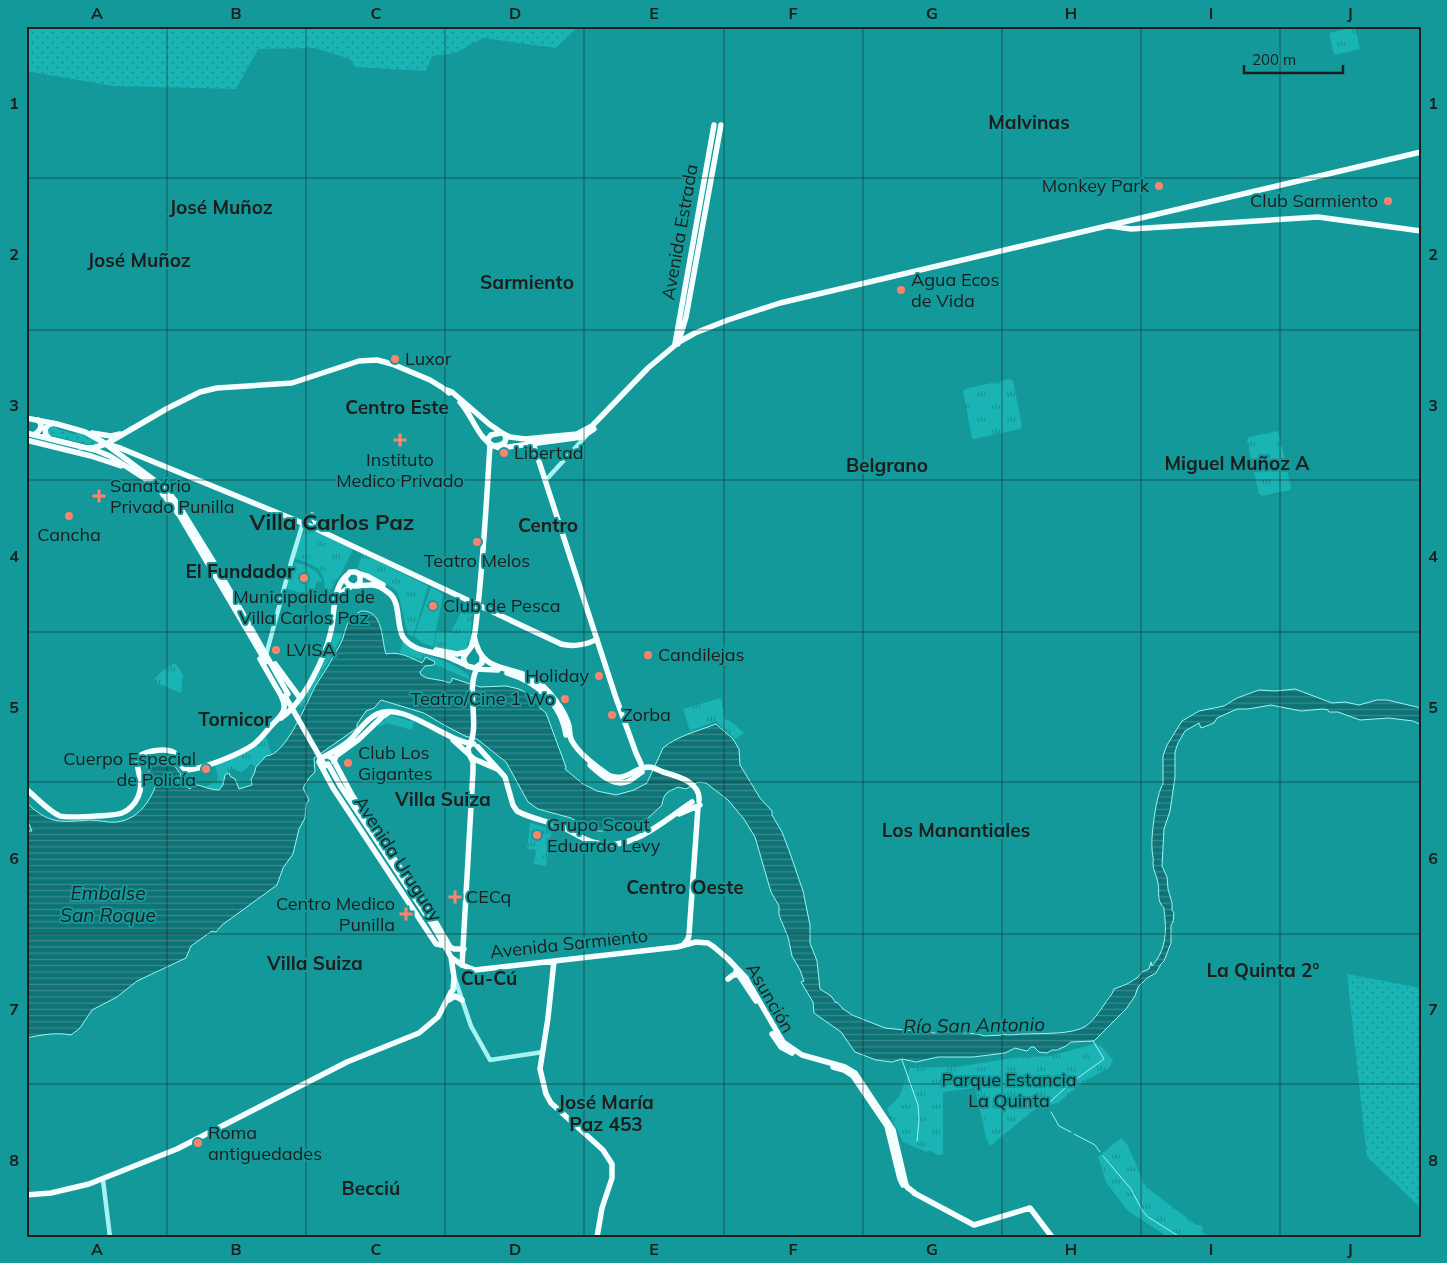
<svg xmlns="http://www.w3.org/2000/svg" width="1447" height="1263" font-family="Mulish,sans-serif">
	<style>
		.grass { fill: url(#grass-dots) }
		.park { fill: url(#park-tufts) }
		.garden { fill: #1bb4b4 }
		.water { fill: url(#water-rules); stroke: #9af6f5 }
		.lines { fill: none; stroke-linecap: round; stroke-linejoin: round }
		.stream { stroke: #9af6f5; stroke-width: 1 }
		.minor { stroke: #a7f3f3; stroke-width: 4.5 }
		.major { stroke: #f4feff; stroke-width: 5.5 }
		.major-bridge { stroke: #f4feff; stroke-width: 5.5 }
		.grid { fill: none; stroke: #1d1d1d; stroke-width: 1; stroke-opacity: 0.55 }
		.poi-dot { fill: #ff826a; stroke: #13999a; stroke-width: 2 }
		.labels { text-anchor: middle; stroke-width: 4; stroke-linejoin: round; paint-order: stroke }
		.poi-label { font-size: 18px; fill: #1d1d1d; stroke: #13999a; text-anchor: start }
		.street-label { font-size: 18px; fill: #1d1d1d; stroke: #13999a }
		.park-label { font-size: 18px; fill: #1b1d1d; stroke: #13999a }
		.neighbourhood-label { font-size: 19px; font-weight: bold; fill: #1d1d1d; stroke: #13999a }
		.water-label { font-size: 19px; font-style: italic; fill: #191d1d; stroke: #13999a }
		.district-label { font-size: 22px; font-weight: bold; fill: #1d1d1d; stroke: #13999a }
		.neatline { fill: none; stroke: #1d1d1d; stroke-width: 2 }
		.grid-label { font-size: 16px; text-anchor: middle; font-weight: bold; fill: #1d1d1d }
	</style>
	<defs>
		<pattern id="grass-dots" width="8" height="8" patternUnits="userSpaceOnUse" patternTransform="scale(1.25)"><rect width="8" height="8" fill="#1bb4b4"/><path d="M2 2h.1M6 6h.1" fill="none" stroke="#179292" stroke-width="1.8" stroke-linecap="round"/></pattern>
		<pattern id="park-tufts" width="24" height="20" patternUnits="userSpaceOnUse" patternTransform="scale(1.25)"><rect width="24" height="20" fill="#1bb4b4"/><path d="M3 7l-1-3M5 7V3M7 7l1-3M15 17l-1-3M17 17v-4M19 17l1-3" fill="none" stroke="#179292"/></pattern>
		<pattern id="water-rules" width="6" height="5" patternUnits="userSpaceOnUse" patternTransform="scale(1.25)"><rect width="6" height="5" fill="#0c7477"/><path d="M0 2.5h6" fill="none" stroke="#40898b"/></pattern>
	</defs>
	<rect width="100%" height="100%" fill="#13999a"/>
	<!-- grass -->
	<path class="grass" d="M26 26H601L577 28 556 48 483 38 455 53 432 56 426 71 355 67 350 59 315 48 258 49 236 89 114 86 26 71Z
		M54 426 58 427 57 429 74 434 79 433 100 444 92 445 50 435 48 430 51 426Z
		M1347 974 1421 988V1208L1367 1157Z"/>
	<!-- park -->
	<path class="park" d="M1355 27 1360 49 1334 55 1329 33Z
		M1010 379 1013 381 1022 426 1020 429 973 439 972 438 963 391 965 389Z
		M1276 431 1279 433 1291 487 1290 490 1262 496 1259 494 1247 440 1249 437Z
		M305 528 353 549 341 574 330 590V601H325C326 571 323 568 294 558Z
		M363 554 428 586 413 637 408 634 398 593 393 588 359 569 358 566Z
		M466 602 473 606 470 644 466 650 457 651 434 647 437 631 451 632Z
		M334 631 342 633 341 638 305 703 300 707 299 706 328 654Z
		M403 642C422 659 448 656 469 676V679L435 665 436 663 424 658 421 659 400 653Z
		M175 663 183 675 181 693 157 683 154 679 162 671Z
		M721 698 725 719 730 721 744 733 735 739 716 721 690 731 683 709Z
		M387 716H394L414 722 412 730 387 723 378 727 377 724Z
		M266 736 270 750 273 754 266 756 256 767 251 764 242 772 232 769 227 773 223 785 219 790H210L205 787 216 782 218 777 215 765 258 744Z
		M530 823 552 829 546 866 534 864 536 850 527 849Z
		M1098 1043 1113 1060 1109 1068 1083 1082 1058 1103 1040 1107 1034 1110 990 1146 986 1137 975 1088 943 1092V1155H938L929 1150 927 1152 903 1142 887 1109 899 1097 910 1068 956 1067 1013 1058 1050 1056Z
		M1121 1138 1127 1144 1146 1187 1196 1225H1201L1207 1237H1168L1128 1211 1106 1182 1098 1157Z"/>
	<!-- garden -->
	<path class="garden" d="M295 562C307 566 318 569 322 582L317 581 312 597 288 589 287 587Z
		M431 587 443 594 433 647 422 643 414 636Z"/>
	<!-- water -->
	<path class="water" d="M362 611C384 611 381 639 386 654 398 651 410 657 422 663L426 657 435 662 434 665 425 666 420 672 421 675 427 678 444 681 449 683 452 681V678L480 687 506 686 519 689 533 696 540 708 546 713 566 767 565 769 583 784 597 791 616 795 634 790 647 783 663 748C677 736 698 731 716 724L733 739 739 749 740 765 760 798 772 811V815L782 832 790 853 803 891 810 925V943L817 961 820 989 831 996 836 1003 837 1002 842 1008 852 1015 885 1028 934 1033 944 1032 978 1034 984 1036 1002 1035V1034C1010 1036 1016 1034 1025 1034 1041 1033 1073 1035 1086 1026 1094 1020 1098 1013 1104 1005 1107 999 1112 996 1114 989L1127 984 1137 978 1142 972 1149 969 1151 962 1152 966C1163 954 1167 937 1165 920 1165 916 1164 913 1164 908 1156 900 1160 893 1158 883 1157 876 1153 870 1153 864 1154 858 1152 854 1152 848 1151 836 1156 794 1163 784V756L1167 745 1182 721 1199 711 1224 706 1237 698 1259 690 1275 691 1295 689 1332 703 1345 702 1359 705 1377 700H1387L1421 708V725L1413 721 1389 718 1360 720 1338 712H1329L1328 710 1323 709 1301 711 1271 705 1248 709H1237L1217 718 1214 723 1201 728 1199 723 1185 731 1178 743 1175 752V777L1170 811 1164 829 1162 866 1167 877 1168 889 1172 903V910L1174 913 1173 922 1171 925V943L1164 961 1161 964 1156 973 1147 978 1138 987 1135 996 1126 1009 1094 1041 1071 1042 1066 1046 1057 1050H1052L1047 1053 1039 1052 1034 1047H1031L1027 1051 1015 1048 1005 1053 973 1057H938L916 1062 902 1059 892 1062 876 1060 855 1052 841 1032 814 1013 813 1002 801 982 804 981 800 970 792 956 788 937 779 915V906L771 892 755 837 744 819 728 800 706 783 698 782 686 789 678 787C668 792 664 792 662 805L646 820 637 825 633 824 609 831H598L589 828 571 818 538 809 528 802 506 762 477 739 465 736 444 725 424 713 381 700 374 708 366 711 357 724V728L314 758 315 772 309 778 303 788 309 800 306 804 305 818 299 829 293 854 283 868 277 885 222 925 216 932 212 931 191 946 186 958 137 981 117 997 92 1010 80 1028 71 1035C56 1032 41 1035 26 1038V831H32L26 817V802C49 825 61 822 90 820 99 820 108 823 117 822 138 819 149 803 156 785L145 764C151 762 164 759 170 762 174 764 178 771 181 774L177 781 190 789 194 784C203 786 210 790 219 790L223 785 225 775 229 773 230 776 235 779 239 789 252 785 251 779 254 774 256 767 266 756C286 756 307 701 316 685 322 675 329 666 334 655 337 650 341 644 343 638 347 625 348 616 362 611Z"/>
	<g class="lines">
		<!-- stream -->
		<path class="stream" d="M902 1060 918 1105 919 1120 917 1141
			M1048 1107V1104L1068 1085 1104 1059 1093 1041
			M1051 1112 1059 1126 1071 1132
			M1074 1134 1095 1145 1100 1152
			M1103 1156 1131 1189 1142 1210 1148 1217 1180 1237"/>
		<!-- minor -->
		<path class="minor" d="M545 481 586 436
			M266 655 292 559 303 523
			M455 979 471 1026 490 1060 543 1052
			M103 1180 110 1237"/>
		<!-- major -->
		<path class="major" d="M1110 226 1131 229 1318 217 1421 231
			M675 344 714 125
			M678 344 686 317 721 125
			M447 390 452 392 489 424 502 433 510 437 525 439 577 434 592 426 648 368 679 342 695 333 728 320 780 303 1421 152
			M460 402C474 417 478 443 500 448L582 437 594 429
			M26 418 57 424 85 432 103 442 166 489 179 506 216 566 288 694
			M26 433 95 450 110 456 144 478 162 493 180 516 266 662
			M92 433 111 436 120 434
			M33 435C38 433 41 430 41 424L38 420
			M50 439 46 435 45 429 48 425 53 423
			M26 440 91 456 121 466
			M533 443 616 698 636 753 641 764 642 769 640 773
			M106 444 120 448 312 527 561 644C572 647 587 645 597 639
			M489 444 488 439 491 435 501 433
			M494 446 500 445 505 442 506 438 504 434
			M80 447 93 448 106 444 168 408 200 392 217 388 292 383 359 361 377 360 392 364 430 380 443 388 449 393
			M312 515 317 525 321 529
			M358 573 367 576 383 585
			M356 586 360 582V575L356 572H350L345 578C348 591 362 584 372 585 378 585 384 589 389 593 401 602 396 625 403 637 412 651 430 651 445 656 452 658 459 662 466 665
			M336 599 342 592 352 586
			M474 636C482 678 514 662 541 684 552 694 565 711 569 726 570 731 569 736 572 741 579 754 596 766 608 775 625 783 633 768 648 767 654 767 658 770 663 772 677 776 701 782 699 801
			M436 650 457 654 466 652
			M482 656V663L475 668 467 666C459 657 467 654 471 647 473 643 474 637 475 632 483 570 486 507 490 445
			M260 659 283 699
			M275 664 300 698
			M475 669 498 670
			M507 673C536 681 561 703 566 735
			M281 718C304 702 325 658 331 631 335 612 332 590 346 576
			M453 740 474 759 497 769
			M478 747 505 777 513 805 517 811C531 819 549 821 564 828 573 832 582 839 592 842 630 854 663 821 692 802
			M469 754 468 749C482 724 464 691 478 666
			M325 756H329L333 759 352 795 432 916 450 947 454 949H464
			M334 762 336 756 358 740 382 717 388 713
			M590 765C600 774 614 788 629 781 633 779 637 775 642 772
			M26 789C35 796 49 812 60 816 66 818 115 816 122 813 128 811 135 804 138 797 146 780 133 768 139 756 147 751 170 746 177 755 181 761 179 767 187 770 203 769 240 754 253 745 261 739 266 731 272 725 281 716 288 710 282 698
			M679 814 700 805
			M684 944 688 939 689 935 698 807
			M441 945 436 944 333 788 319 762 320 759C330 753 341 748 350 740 358 732 366 719 377 714 404 701 446 742 474 744
			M452 958 462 965 475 970 677 947 696 942 708 943 714 947 728 959 746 978 783 1042 802 1055 845 1067 855 1073 893 1130 905 1181 907 1187 916 1194
			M554 961 548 1018 540 1069 546 1094 551 1103 603 1150 612 1164V1178L602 1208 597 1237
			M462 965 473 771V762L469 754
			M736 971 756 1001
			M728 979 733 975H738
			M449 1000 455 996 462 1000
			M772 1034 781 1047 792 1053
			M833 1067 844 1070 853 1076 887 1126 900 1179 903 1185
			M914 1193 974 1225 1030 1208 1052 1237
			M26 1195 51 1193 89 1184 177 1149 347 1062 419 1033 438 1017 451 992 453 990 454 977 451 957 432 924 341 787 328 764"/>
		<!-- major-bridge -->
		<path class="major-bridge" d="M285 696 325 766"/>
	</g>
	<!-- grid -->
	<path class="grid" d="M167 26V1237M306 26V1237M445 26V1237M584 26V1237M724 26V1237M863 26V1237M1002 26V1237M1141 26V1237M1280 26V1237M26 178H1421M26 330H1421M26 480H1421M26 632H1421M26 782H1421M26 934H1421M26 1084H1421"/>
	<!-- markers -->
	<g class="poi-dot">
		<circle cx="1159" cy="186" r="5"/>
		<circle cx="1388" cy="201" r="5"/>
		<circle cx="901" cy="290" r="5"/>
		<circle cx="395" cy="359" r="5"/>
		<path d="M397.5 432.5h5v5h5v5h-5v5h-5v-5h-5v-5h5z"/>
		<circle cx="504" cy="453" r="5"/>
		<path d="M96.5 488.5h5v5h5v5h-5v5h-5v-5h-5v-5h5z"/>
		<circle cx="69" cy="516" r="5"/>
		<circle cx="477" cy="542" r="5"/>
		<circle cx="304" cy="578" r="5"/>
		<circle cx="433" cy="606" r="5"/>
		<circle cx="276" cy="650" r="5"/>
		<circle cx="648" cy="655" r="5"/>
		<circle cx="599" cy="676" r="5"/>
		<circle cx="565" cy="699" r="5"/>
		<circle cx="612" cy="715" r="5"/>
		<circle cx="348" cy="763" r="5"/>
		<circle cx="206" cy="769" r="5"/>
		<circle cx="537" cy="835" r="5"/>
		<path d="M452.5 889.5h5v5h5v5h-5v5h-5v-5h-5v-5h5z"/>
		<path d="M403.5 906.5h5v5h5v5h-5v5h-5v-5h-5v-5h5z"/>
		<circle cx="198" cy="1143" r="5"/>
	</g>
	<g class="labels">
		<!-- poi labels -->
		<g class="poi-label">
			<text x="1149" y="192" text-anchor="end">Monkey Park</text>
			<text x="1378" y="207" text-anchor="end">Club Sarmiento</text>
			<text x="911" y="286">Agua Ecos<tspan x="911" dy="21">de Vida</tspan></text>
			<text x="405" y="365">Luxor</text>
			<text x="514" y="459">Libertad</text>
			<text x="400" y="466" text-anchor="middle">Instituto<tspan x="400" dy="21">Medico Privado</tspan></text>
			<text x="110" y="492">Sanatório<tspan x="110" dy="21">Privado Punilla</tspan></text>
			<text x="69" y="541" text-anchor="middle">Cancha</text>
			<text x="477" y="567" text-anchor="middle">Teatro Melos</text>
			<text x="304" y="603" text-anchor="middle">Municipalidad de<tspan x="304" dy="21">Villa Carlos Paz</tspan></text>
			<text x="443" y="612">Club de Pesca</text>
			<text x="286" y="656">LVISA</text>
			<text x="658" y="661">Candilejas</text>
			<text x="589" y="682" text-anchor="end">Holiday</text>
			<text x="555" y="705" text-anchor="end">Teatro/Cine 1 Wo</text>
			<text x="622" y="721">Zorba</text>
			<text x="358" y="759">Club Los<tspan x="358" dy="21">Gigantes</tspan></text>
			<text x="196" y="765" text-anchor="end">Cuerpo Especial<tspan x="196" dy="21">de Policía</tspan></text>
			<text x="547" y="831">Grupo Scout<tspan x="547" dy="21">Eduardo Levy</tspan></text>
			<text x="466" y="903">CECq</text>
			<text x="395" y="910" text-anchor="end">Centro Medico<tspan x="395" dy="21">Punilla</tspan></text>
			<text x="208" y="1139">Roma<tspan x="208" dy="21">antiguedades</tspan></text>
		</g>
		<!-- street labels -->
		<g class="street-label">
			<text transform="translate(680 232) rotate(-80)" y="6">Avenida Estrada</text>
			<text transform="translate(398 859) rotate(57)" y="6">Avenida Uruguay</text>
			<text transform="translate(569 944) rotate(-6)" y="6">Avenida Sarmiento</text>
			<text transform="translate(770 998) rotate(60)" y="6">Asunción</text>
		</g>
		<!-- park labels -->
		<g class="park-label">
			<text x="1009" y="1086">Parque Estancia<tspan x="1009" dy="21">La Quinta</tspan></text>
		</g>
		<!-- neighbourhood labels -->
		<g class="neighbourhood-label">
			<text x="1029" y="129">Malvinas</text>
			<text x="221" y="214">José Muñoz</text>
			<text x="139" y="267">José Muñoz</text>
			<text x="527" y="289">Sarmiento</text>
			<text x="397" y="414">Centro Este</text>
			<text x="1237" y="470">Miguel Muñoz A</text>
			<text x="887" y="472">Belgrano</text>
			<text x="548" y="532">Centro</text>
			<text x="240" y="578">El Fundador</text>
			<text x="235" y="726">Tornicor</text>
			<text x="443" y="806">Villa Suiza</text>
			<text x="956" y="837">Los Manantiales</text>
			<text x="685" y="894">Centro Oeste</text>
			<text x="315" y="970">Villa Suiza</text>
			<text x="1263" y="977">La Quinta 2°</text>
			<text x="489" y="985">Cu-Cú</text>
			<text x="606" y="1109">José María<tspan x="606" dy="22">Paz 453</tspan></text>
			<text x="371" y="1195">Becciú</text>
		</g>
		<!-- water labels -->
		<g class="water-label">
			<text x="108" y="900">Embalse<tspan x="108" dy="22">San Roque</tspan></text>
			<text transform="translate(974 1025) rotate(-1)" y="7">Río San Antonio</text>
		</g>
		<!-- district labels -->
		<g class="district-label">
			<text x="332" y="530">Villa Carlos Paz</text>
		</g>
	</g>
	<!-- border -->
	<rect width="1447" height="1263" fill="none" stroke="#13999a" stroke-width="55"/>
	<!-- scale -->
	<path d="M1244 65v8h99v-8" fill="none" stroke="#1d1d1d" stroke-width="2.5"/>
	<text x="1252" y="65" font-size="15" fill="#1d1d1d" stroke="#13999a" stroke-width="4" paint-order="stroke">200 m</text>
	<rect x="28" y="28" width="1392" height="1208" class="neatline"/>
	<g class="grid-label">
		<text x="97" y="19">A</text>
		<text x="236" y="19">B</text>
		<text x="376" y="19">C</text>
		<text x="515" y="19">D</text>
		<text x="654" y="19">E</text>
		<text x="793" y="19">F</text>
		<text x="932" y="19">G</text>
		<text x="1071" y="19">H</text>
		<text x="1211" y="19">I</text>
		<text x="1350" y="19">J</text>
		<text x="14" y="109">1</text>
		<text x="1433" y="109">1</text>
		<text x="14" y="260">2</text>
		<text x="1433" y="260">2</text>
		<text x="14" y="411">3</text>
		<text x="1433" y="411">3</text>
		<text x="14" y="562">4</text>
		<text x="1433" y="562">4</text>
		<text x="14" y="713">5</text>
		<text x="1433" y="713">5</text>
		<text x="14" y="864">6</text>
		<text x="1433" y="864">6</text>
		<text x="14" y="1015">7</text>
		<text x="1433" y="1015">7</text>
		<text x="14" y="1166">8</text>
		<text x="1433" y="1166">8</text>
		<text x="97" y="1255">A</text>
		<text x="236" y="1255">B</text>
		<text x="376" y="1255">C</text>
		<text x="515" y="1255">D</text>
		<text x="654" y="1255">E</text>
		<text x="793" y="1255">F</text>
		<text x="932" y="1255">G</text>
		<text x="1071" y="1255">H</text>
		<text x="1211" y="1255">I</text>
		<text x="1350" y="1255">J</text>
	</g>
</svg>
